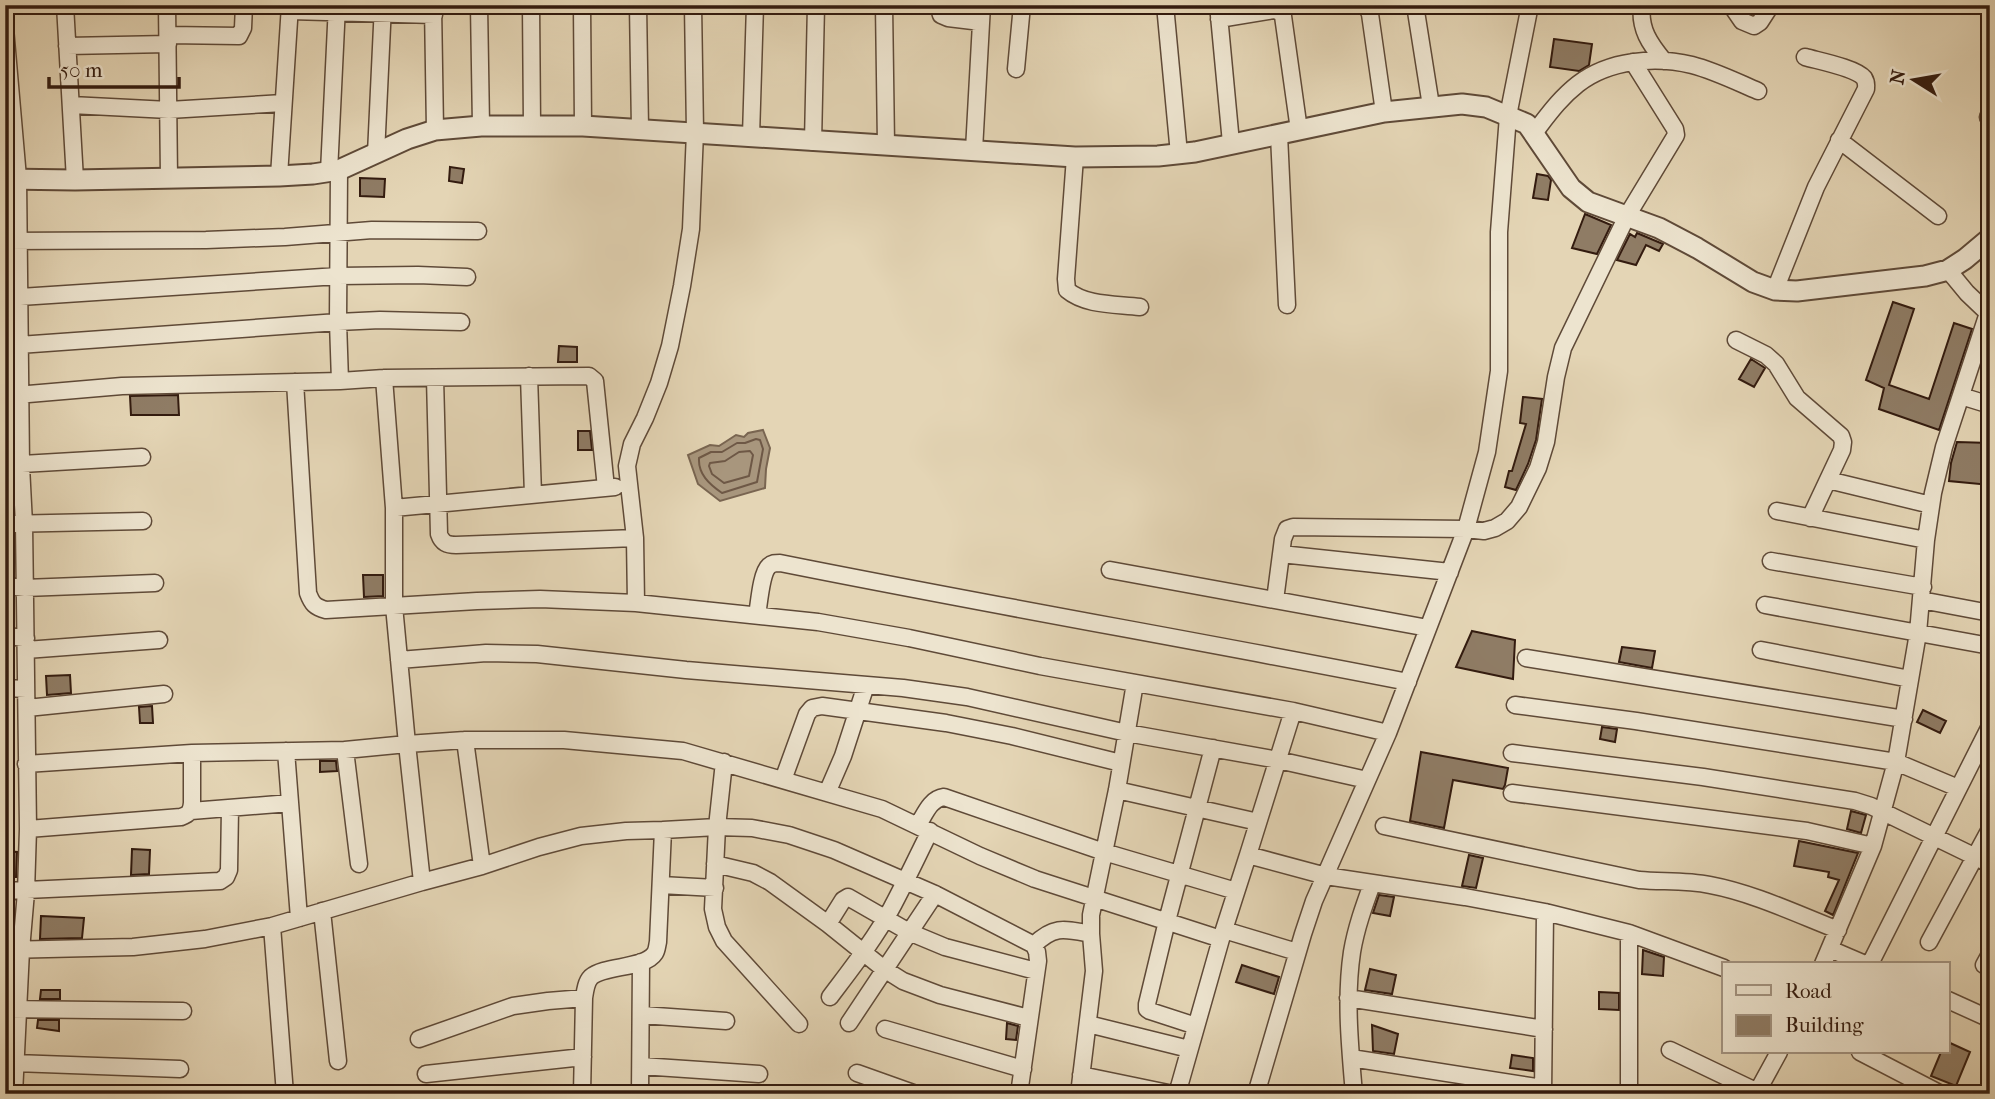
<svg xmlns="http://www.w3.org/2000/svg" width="1995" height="1099" font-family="'IM FELL French Canon',serif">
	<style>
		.water { fill: #a8967d; stroke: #796551; stroke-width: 2 }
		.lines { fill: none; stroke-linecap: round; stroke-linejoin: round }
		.shore { stroke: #6e5846; stroke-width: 2 }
		.building { fill: #8f7c65; stroke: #331b0f; stroke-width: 2 }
		.minor-casing { stroke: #5f4a38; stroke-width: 19 }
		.tertiary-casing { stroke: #5f4a38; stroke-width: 23 }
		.minor { stroke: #ede4cf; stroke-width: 16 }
		.tertiary { stroke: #ede4cf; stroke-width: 19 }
	</style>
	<rect width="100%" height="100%" fill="#e4d5b5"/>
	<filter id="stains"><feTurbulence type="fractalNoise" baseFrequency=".00286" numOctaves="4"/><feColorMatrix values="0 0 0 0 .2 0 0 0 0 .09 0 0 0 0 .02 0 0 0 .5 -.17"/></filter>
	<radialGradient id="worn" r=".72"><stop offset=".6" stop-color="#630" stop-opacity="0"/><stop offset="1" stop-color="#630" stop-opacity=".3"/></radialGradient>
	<!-- water -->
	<path class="water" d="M763 430 770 448 766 469 765 488 720 501 698 484 688 455 710 445 719 446 736 435 744 437 748 433Z"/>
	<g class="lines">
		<!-- shore -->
		<path class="shore" d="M756 439 760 440 763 449 757 482 722 493C709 484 698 474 699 458L711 452H722L737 443H745Z
			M750 451 753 455 749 476 724 483 712 474 709 466 710 463 725 461 739 452Z"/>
	</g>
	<!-- building -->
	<path class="building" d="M1554 39 1592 44 1589 65 1579 71 1550 67Z
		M450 167 464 169 462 183 449 181Z
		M1537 174 1548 176 1551 180 1548 200 1533 198Z
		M360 178 385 179 384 197 360 196Z
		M1585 214 1611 225 1597 254 1572 248Z
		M1637 233 1663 244 1659 251 1646 245 1636 265 1617 260 1630 234 1635 237Z
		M1893 302 1914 309 1889 385 1929 399 1954 323 1972 329 1939 430 1879 409 1884 388 1866 380Z
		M559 346 577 347V362H558Z
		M1751 359 1765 368 1754 387 1739 379Z
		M178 395 179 415H131L130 396Z
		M1523 397 1542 399 1536 440 1528 464 1516 490 1505 487 1509 471H1512L1526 424 1520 423Z
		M578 431H590L592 450H578Z
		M1957 442 1990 443V485L1949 481 1951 463Z
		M363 575H383V596L364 597Z
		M1472 631 1515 640 1513 679 1456 667Z
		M1622 647 1655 651 1652 668 1619 662Z
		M70 675 71 693 47 695 46 676Z
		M152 706 153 723H140L139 707Z
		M1923 710 1946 721 1940 733 1917 722Z
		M1602 727 1617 729 1615 742 1600 739Z
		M1421 752 1508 768 1505 785 1503 789 1453 780 1444 828 1410 821Z
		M320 761H336L337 771 320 772Z
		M1851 811 1866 815 1861 833 1847 829Z
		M1799 841 1858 853 1833 915 1825 911 1839 880 1828 877 1829 872 1794 866Z
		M132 849 150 850 149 874 131 875Z
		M5 851 17 852 16 877H5Z
		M1469 855 1483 858 1476 888 1462 886Z
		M1379 895 1394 897 1390 916 1373 913Z
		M41 916 84 918 82 938 40 939Z
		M1643 950 1664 957 1663 976 1642 974Z
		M1242 965 1279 977 1274 994 1236 982Z
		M1370 969 1396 975 1392 994 1365 990Z
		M41 990H60V999H40Z
		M1599 992 1619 993V1010L1599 1009Z
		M38 1020H59V1031L37 1028Z
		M1007 1023 1018 1026 1016 1040 1006 1039Z
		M1372 1025 1398 1034 1394 1054 1373 1051Z
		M1948 1042 1970 1052 1956 1086 1931 1076 1941 1052H1948Z
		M1512 1055 1533 1058V1071L1510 1068Z"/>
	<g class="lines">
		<defs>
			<path id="minor" d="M65 5 75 180
				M167 5 169 178
				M479 5 481 126
				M531 5 532 125
				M582 5 583 126
				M638 5 640 129
				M884 5 886 145
				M938 5 941 15 948 18 981 22
				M1165 5 1179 154
				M1218 5 1231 143
				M1366 5 1370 14 1384 112
				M1415 5 1431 106
				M1642 5C1639 29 1650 44 1664 61
				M1731 5 1742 21 1754 26 1760 22 1771 5
				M433 6 435 130
				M290 11 434 15
				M1219 19 1274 10 1280 12 1283 16 1299 130
				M5 28 18 178 21 466 24 524 28 829 26 892 21 950 14 1094
				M168 35 239 36 243 28 244 5
				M67 46 168 44
				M1016 69 1022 5
				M71 105 169 110 283 103
				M1988 117 1990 115
				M1534 133C1548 115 1560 98 1578 84 1609 60 1655 56 1692 65 1715 71 1737 82 1758 91
				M1279 135 1287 305
				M751 136 755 5
				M1839 140 1938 216
				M813 142 816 5
				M974 150 982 5
				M376 154 383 5
				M1075 157 1066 279 1067 290C1086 306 1116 304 1140 307
				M329 172 337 5
				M279 176 290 5
				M5 241 206 240 285 237 372 230 478 231
				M1775 290 1816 187 1866 89C1866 84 1867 83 1864 78 1856 68 1819 61 1805 57
				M5 298 338 276 418 275 467 277
				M1736 340 1766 355 1776 364 1797 398 1841 436 1843 442 1842 450 1810 518
				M5 346 338 322 380 320 461 322
				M529 376 533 495
				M435 378 439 534C442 543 447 545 456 545L635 538
				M340 381 384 378 589 376 595 381 606 488
				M295 382 308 593C312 604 315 607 326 610L477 601 540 599 636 603 635 538 627 466 632 444 645 418 659 383 670 346 682 286 691 229 695 132 693 5
				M5 396 122 386 340 381 338 322 339 170
				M1961 396 1990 405
				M5 465 142 457
				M1828 480 1931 505
				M394 508 615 487
				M1777 511 1926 540
				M5 524 143 521
				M1281 554 1450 572
				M1771 561 1923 587
				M1110 570 1428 628
				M5 586 25 588 155 583
				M1275 600 1283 539 1287 529 1293 527 1466 529 1484 531 1495 528 1507 521 1519 507 1538 468 1546 442 1556 377 1563 348 1627 216 1676 135 1675 129 1633 62
				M1921 600 1990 613
				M636 603 818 622 909 638 1040 666 1293 711 1388 733
				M1765 605 1990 646
				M757 615C759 605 761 573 769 566 772 563 775 563 780 563 989 605 1199 641 1408 682
				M5 636 26 638
				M26 650 159 640
				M1761 650 1910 679
				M1526 658 1904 719
				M399 660 486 653 537 654 686 670 903 688 967 697 1127 733 1278 760 1367 780
				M5 688 26 689
				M1515 705 1636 721 1896 762 1958 788
				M27 708 164 694
				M465 740 482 866
				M345 750 359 864
				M286 751 299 918
				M1512 753 1703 777 1855 801 1871 806 1990 864
				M26 764 192 753 345 750 407 744 394 606V508L384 378
				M783 780 807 714 812 708 822 706 946 723 1012 736 1121 763
				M1117 790 1258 822
				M827 793 843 756 866 685
				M1512 793 1807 831 1873 846
				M191 811 290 803
				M918 825C925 814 930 799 944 797L1104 852 1236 891
				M1384 826 1639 880C1663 882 1686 880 1710 885 1753 893 1797 914 1838 930
				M28 829 181 817C189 814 191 812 192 803V753
				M1248 855 1293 711
				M715 864 753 873 770 882 828 924 884 969 903 981 940 995 1029 1018
				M422 882 407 744 465 740H564L683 751 882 809 980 856 1035 879 1221 939
				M661 885 715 888
				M5 891 220 881 226 877 229 870 230 808
				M322 911 338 1061
				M828 924 843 900 848 897 909 932 945 947 1036 971
				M272 926 285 1094
				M1224 930 1297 952
				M1929 942 1990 829
				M1034 945C1054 925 1065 929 1091 934
				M1830 949 1865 964
				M5 950 133 947 205 939 272 926 422 882 482 866 539 847 581 836 626 831 663 830
				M1823 964 1873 846 1896 762 1918 633 1926 540 1933 493 1944 447 1988 313 1967 293 1948 270
				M1870 964 1990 726
				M1984 965 1990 954
				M830 997C851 969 874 940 891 909 905 883 917 857 930 831
				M1348 998 1544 1029
				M1948 1000 1990 1019
				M5 1009 183 1011
				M642 1015 726 1021
				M849 1023 935 894
				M799 1024 724 941 717 927 713 909 717 827 752 828 789 835 834 850 935 894 1034 945 1037 952 1038 961 1019 1094
				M1088 1024 1189 1049
				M1196 1026 1150 1011 1147 1009V1004L1167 921 1213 748
				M885 1029 1023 1069
				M419 1039 513 1006 548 1001 584 998
				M1670 1050 1762 1094
				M1860 1052 1941 1094
				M1351 1058 1543 1088
				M15 1063 180 1069
				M641 1066 759 1074
				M857 1073 916 1094
				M426 1074 583 1057
				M1081 1075 1173 1094
				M582 1094 584 998C585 991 586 982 591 977 605 965 645 969 655 953 657 950 657 946 658 942L663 830 717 827 724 762
				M640 1094 641 962
				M1079 1094 1094 971 1091 934V915L1117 790 1135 683
				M1177 1094 1221 939 1248 855 1326 876 1465 897 1545 912 1629 933 1724 968
				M1256 1094 1303 934 1314 901 1388 733 1466 529 1487 452 1499 371V232L1508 116 1530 5
				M1354 1094C1350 1047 1345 999 1352 952 1356 928 1364 906 1372 884
				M1543 1094 1545 912
				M1629 1094V933
				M1756 1094 1779 1052
				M1990 1094V1093"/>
			<path id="tertiary" d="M5 179 75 180 279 176 313 174 339 170 407 139 435 130 481 126H583L1075 157 1158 156 1195 152 1384 112 1462 104 1486 107 1527 124 1571 188 1588 202 1659 228 1697 248 1753 282 1775 290 1797 291 1925 276 1948 270 1965 259 1990 238"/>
		</defs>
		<!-- minor casing -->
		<use href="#minor" class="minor-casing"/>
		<!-- tertiary casing -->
		<use href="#tertiary" class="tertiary-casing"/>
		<!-- minor -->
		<use href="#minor" class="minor"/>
		<!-- tertiary -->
		<use href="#tertiary" class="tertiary"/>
	</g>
	<!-- margin -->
	<rect width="1995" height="1099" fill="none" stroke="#e4d5b5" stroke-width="28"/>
	<rect x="7" y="7" width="1981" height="1085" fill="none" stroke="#331b0f" stroke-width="3.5"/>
	<rect x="14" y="14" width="1967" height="1071" fill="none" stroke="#331b0f" stroke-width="2"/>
	<!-- legend -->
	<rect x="1722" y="962" width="228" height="91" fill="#ede4cf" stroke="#a39482" stroke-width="2"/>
	<rect x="1736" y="985" width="35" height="10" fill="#ede4cf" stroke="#a39482" stroke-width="2"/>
	<text x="1785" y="998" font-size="21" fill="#331b0f">Road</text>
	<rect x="1736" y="1015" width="35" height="21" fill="#8f7c65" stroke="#a39482" stroke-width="2"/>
	<text x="1785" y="1032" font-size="21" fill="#331b0f">Building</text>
	<!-- north arrow -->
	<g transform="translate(1914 80) rotate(281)" stroke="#ede4cf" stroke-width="5" paint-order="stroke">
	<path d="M0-5L12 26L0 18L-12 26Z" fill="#331b0f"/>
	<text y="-10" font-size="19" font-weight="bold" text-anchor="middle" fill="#331b0f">N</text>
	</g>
	<!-- scale -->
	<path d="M49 77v10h130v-10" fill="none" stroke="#331b0f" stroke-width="3.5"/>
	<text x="60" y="77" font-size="21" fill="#331b0f" stroke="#ede4cf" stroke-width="5" paint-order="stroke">50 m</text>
	<rect width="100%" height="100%" filter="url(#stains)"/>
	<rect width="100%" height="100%" fill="url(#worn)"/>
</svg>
